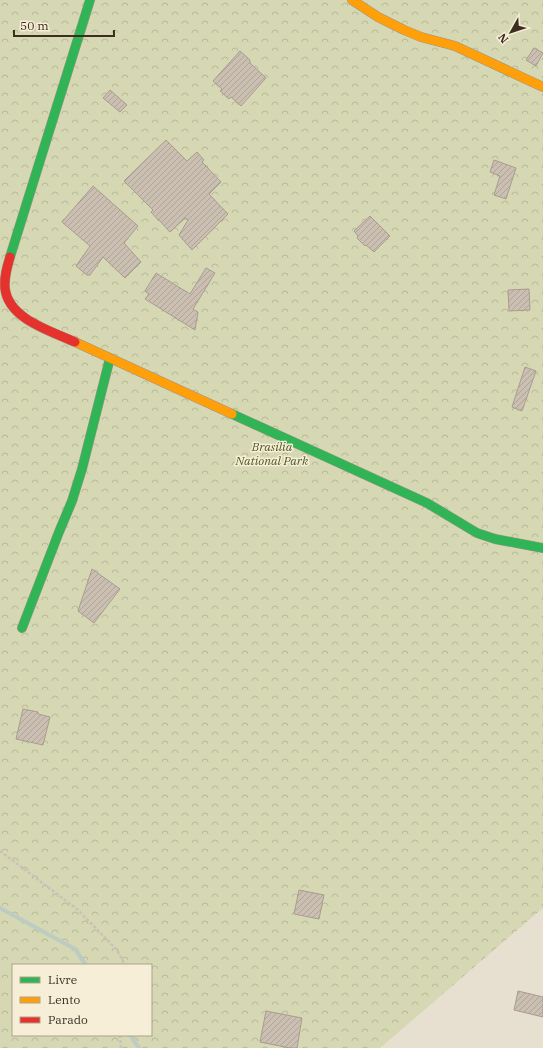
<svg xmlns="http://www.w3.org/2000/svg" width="543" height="1048" font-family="'IBM Plex Serif',serif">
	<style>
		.park { fill: url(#park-crowns); fill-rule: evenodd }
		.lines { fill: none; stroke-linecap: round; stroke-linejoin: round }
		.stream { stroke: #bcccc2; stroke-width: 4 }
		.building { fill: url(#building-hatch); stroke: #a89c90 }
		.fast-casing { stroke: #9c958a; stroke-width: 10 }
		.slow-casing { stroke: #9c958a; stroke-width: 10 }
		.jam-casing { stroke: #9c958a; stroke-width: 10 }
		.path { stroke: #c8c2b9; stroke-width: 2.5; stroke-dasharray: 3 2; stroke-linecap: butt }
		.fast { stroke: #30b455; stroke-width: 9 }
		.slow { stroke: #ff9f0a; stroke-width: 9 }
		.jam { stroke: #e5322d; stroke-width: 9 }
		.labels { text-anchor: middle; stroke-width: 3; stroke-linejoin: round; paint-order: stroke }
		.park-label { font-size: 12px; font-style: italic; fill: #4d5a26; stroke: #f7eed8 }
	</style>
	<defs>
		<pattern id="park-crowns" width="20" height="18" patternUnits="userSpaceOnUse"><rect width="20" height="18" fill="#d6d7b3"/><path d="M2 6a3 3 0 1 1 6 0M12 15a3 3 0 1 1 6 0" fill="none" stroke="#b9b99a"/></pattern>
		<pattern id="building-hatch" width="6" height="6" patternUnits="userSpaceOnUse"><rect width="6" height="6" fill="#cbbfb2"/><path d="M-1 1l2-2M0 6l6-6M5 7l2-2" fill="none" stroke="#afa499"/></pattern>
	</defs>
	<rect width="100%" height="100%" fill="#e7e0d1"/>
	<!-- park -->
	<path class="park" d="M0 0H543V908L380 1048H0ZM13 965H151V1035H13Z"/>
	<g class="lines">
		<!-- stream -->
		<path class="stream" d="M0 908 75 949 86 965
			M130 1035 139 1048"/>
	</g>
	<!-- building -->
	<path class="building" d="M534 48 543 53 536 66 526 60Z
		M240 51 250 60V63L266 78 241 106 231 97 229 99 220 91 222 89 213 81Z
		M110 90 127 105 120 112 103 98Z
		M166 140 187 161 197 152 204 160 202 162 221 182 209 194 228 214 192 250 179 235 188 220 185 218 170 232 159 220V221L151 212 153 210 124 181Z
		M494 160 516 168 506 199 494 195 500 176 490 172Z
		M93 186 138 226 124 243 141 262 125 278 103 257 90 275H87L76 266 90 246 62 222Z
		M370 216 390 236 374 252 366 245 365 246 357 238 358 236 354 231Z
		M206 268 215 273 193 309 198 312 195 330 145 299 149 294 145 291 156 273 190 294Z
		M529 289 530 310 509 311 508 290Z
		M525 367 536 371 522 411 512 407Z
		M92 569 120 589 94 623 78 611Z
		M23 709 38 712V714L50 717 43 745 16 739Z
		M299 890 324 895 319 919 294 914Z
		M518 991 543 997V1017L514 1010Z
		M266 1011 302 1018 297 1048H290L260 1042Z"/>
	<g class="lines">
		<defs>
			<path id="fast" d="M10 257 90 0
				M232 414 427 503 477 533 495 539 543 548
				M22 628 59 532 72 501 82 469 110 358"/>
			<path id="slow" d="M352 0 378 17 404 30 421 37 455 46 543 87
				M75 342 232 414"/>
			<path id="jam" d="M10 257C7 267 4 277 5 288 8 319 51 331 75 342"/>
		</defs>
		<!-- fast casing -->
		<use href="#fast" class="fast-casing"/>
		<!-- slow casing -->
		<use href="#slow" class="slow-casing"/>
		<!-- jam casing -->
		<use href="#jam" class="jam-casing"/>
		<!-- path -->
		<path class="path" d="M0 851 77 909 117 950 125 965
			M120 1035 121 1048"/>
		<!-- fast -->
		<use href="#fast" class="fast"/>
		<!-- slow -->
		<use href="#slow" class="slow"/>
		<!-- jam -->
		<use href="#jam" class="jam"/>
	</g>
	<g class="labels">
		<!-- park labels -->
		<g class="park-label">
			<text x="272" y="451">Brasília<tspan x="272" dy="14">National Park</tspan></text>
		</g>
	</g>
	<!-- legend -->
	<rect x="12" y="964" width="140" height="72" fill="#f7eed8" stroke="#ada18e"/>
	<rect x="20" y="977" width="20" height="6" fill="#30b455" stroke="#ada18e"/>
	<text x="48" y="984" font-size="12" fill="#3d2e20">Livre</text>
	<rect x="20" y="997" width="20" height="6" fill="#ff9f0a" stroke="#ada18e"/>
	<text x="48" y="1004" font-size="12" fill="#3d2e20">Lento</text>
	<rect x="20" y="1017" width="20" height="6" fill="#e5322d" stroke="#ada18e"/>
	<text x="48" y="1024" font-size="12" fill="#3d2e20">Parado</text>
	<!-- north arrow -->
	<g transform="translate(511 32) rotate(231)" stroke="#f7eed8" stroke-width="3" paint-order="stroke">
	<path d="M0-3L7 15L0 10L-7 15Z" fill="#3d2e20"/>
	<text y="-6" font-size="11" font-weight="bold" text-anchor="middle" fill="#3d2e20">N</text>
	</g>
	<!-- scale -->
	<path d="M14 30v6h100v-6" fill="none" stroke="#3d2e20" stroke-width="2"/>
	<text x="20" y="30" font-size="12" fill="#3d2e20" stroke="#f7eed8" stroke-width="3" paint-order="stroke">50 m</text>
</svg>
